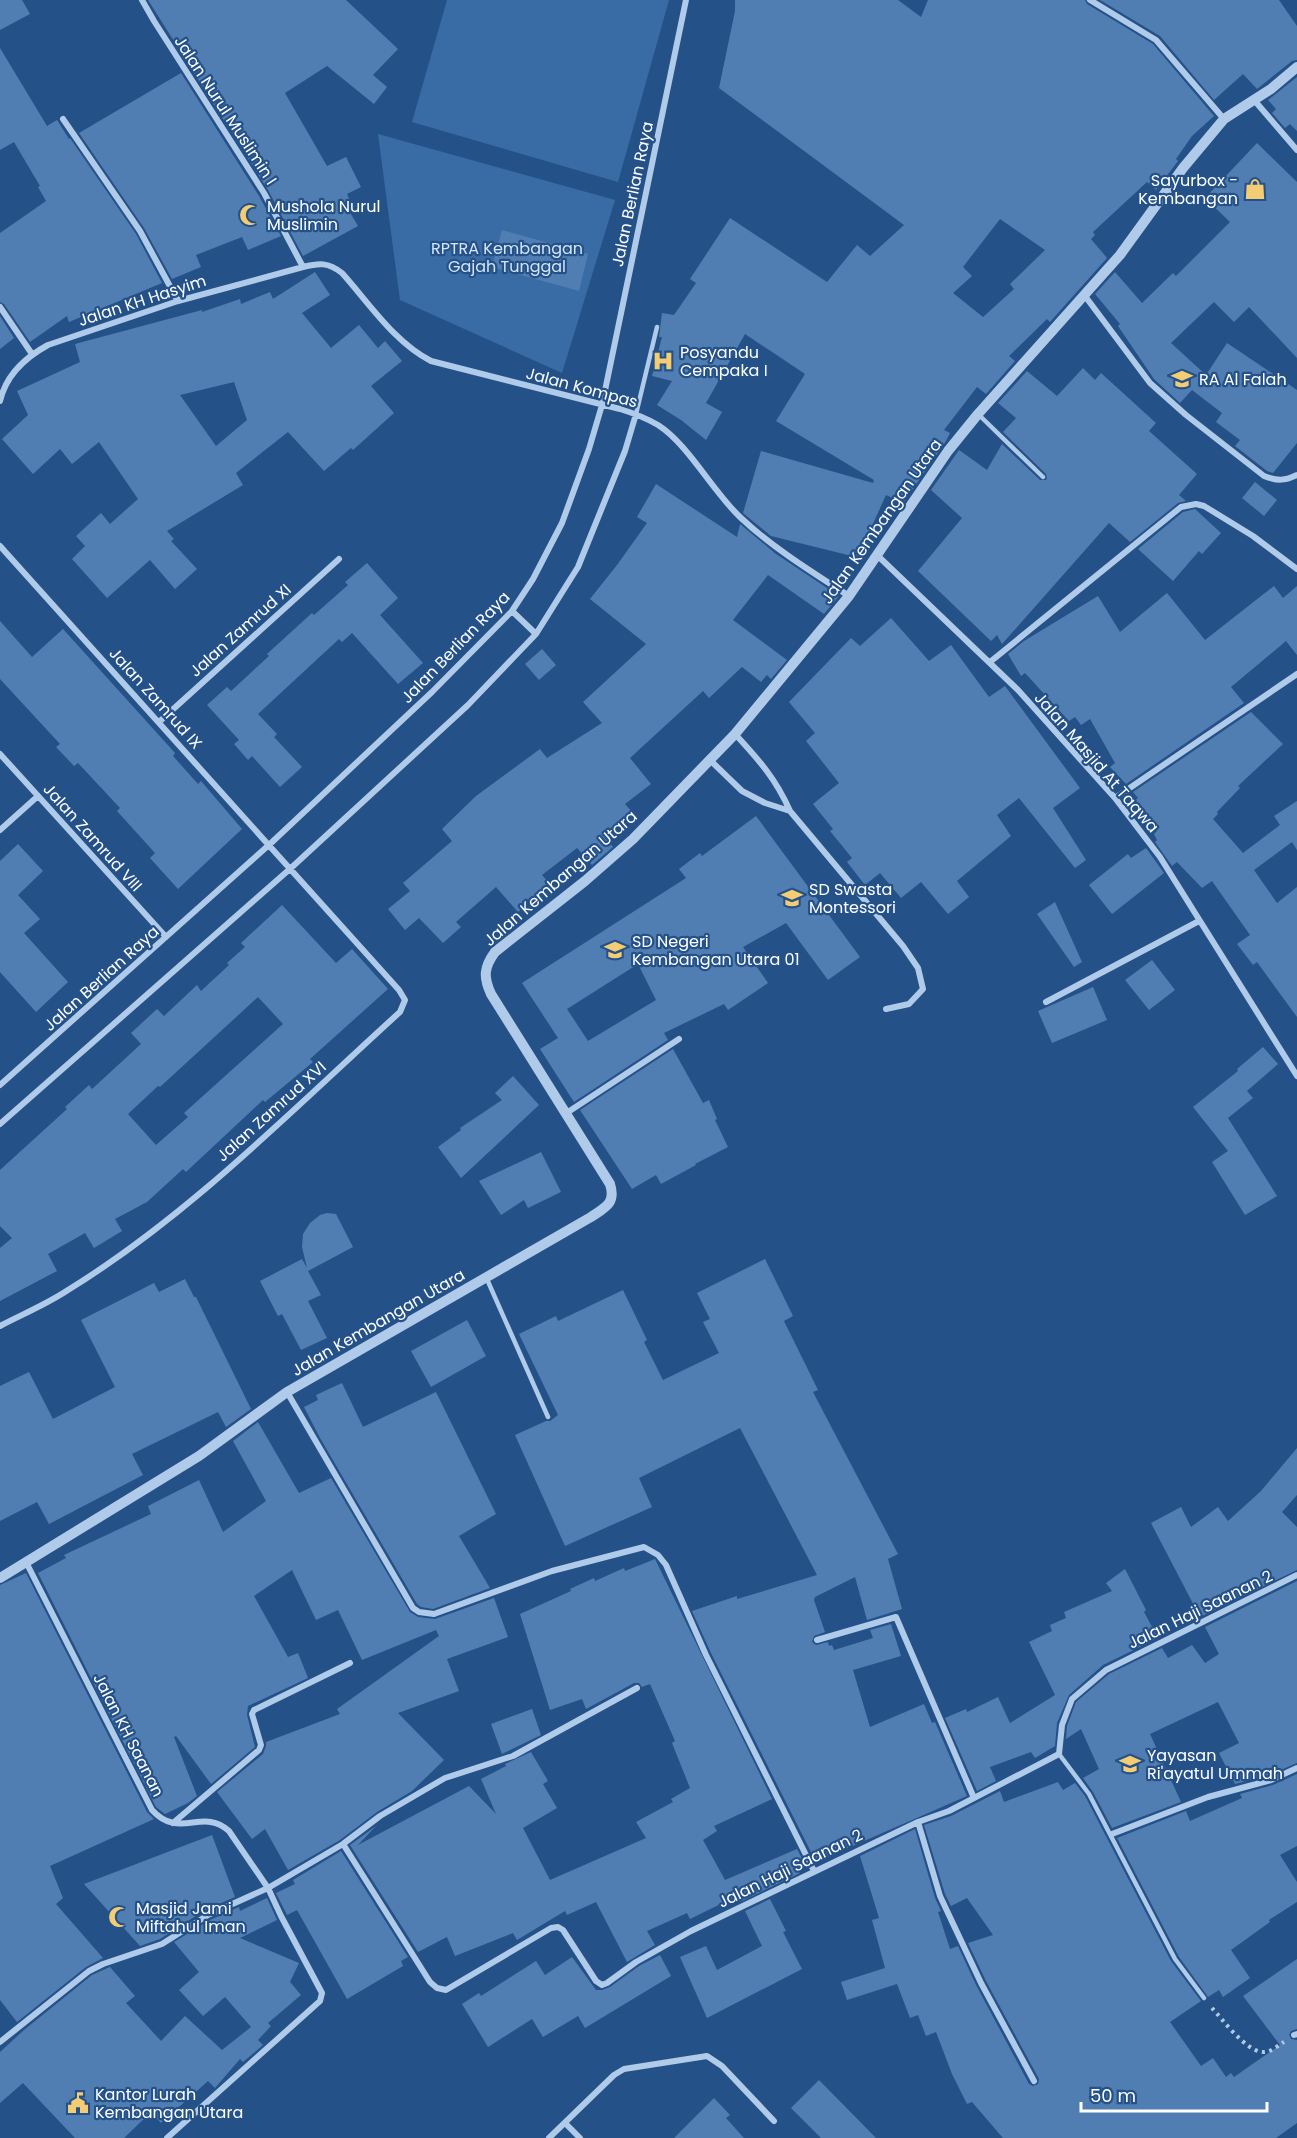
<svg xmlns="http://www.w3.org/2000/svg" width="1297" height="2138" font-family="Poppins,sans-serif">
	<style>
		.green { fill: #396ca5 }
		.building { fill: #517eb2; fill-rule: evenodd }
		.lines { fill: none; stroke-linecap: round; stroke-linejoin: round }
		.path { stroke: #b0cbe9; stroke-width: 4; stroke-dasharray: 3 4.5; stroke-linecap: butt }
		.service { stroke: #b0cbe9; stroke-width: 4.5 }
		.minor { stroke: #b0cbe9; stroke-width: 6 }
		.tertiary { stroke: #b0cbe9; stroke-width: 10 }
		.labels { text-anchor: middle; stroke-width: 4.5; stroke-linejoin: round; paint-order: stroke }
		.street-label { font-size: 16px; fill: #fff; stroke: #245288 }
		.poi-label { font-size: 16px; fill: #fff; stroke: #245288; text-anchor: start }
		.park-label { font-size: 16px; fill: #d4e5f7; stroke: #245288 }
	</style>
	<rect width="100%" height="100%" fill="#245288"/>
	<!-- green -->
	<path class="green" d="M447 0H669L618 182 412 122Z
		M378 134 615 200 562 373 400 300Z"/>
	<!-- building -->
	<path class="building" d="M0 0H22L30 14 0 30Z
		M148 0H346L398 49 373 75 387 87 374 104 327 66 285 93 327 166 346 157 361 187 347 194 350 201 345 204 358 226 303 256 268 190Z
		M735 0H898L921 17 928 0H1085L1087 4 1153 44 1214 116 1192 136 1176 159 1178 161 1156 190 1147 182 1093 232 1095 235 1091 239 1107 258 1050 322 1047 319 1009 356 1015 361 986 394 977 387 944 430 950 433 946 441 903 503 886 495 872 526 864 559 771 536 743 513 761 451 873 483 874 480 776 421 805 374 745 334 706 403 722 412 706 440 681 420 657 405 672 381 652 376 662 337H659L662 313 674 315 696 283 690 279 730 218 827 282 857 245 870 256 904 225 719 88 735 11ZM1000 219 1045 250 1010 284 1014 289 983 317 953 293 972 276 963 267Z
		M1100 0H1279L1297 26V60L1292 61 1257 89 1243 74 1214 100 1160 36Z
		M0 48 47 126 57 120 69 139 70 138 136 234 162 283 69 322 67 316 30 342 4 304 0 302V233L46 201 38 187 40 186 14 142 0 150Z
		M181 73 259 196 281 236 248 250 242 237 196 255 201 267 172 279 144 228 79 133Z
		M1297 77V131L1290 124 1285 128 1272 113 1276 109 1268 100Z
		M1257 143 1297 182V358L1249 307 1234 322 1214 302 1171 343 1206 375 1227 343 1297 390V443L1273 473 1267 471 1235 446 1240 440 1216 422 1222 413 1192 390 1180 403 1154 379 1118 326 1120 324 1095 294 1115 272 1142 303 1173 273 1176 276 1230 222 1205 198Z
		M502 230 588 254 579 291 492 267Z
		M315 272 330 295 302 313 331 348 359 325 378 348 385 341 402 361 371 386 394 413 353 450 351 448 324 471 288 432 236 473 243 485 167 531 174 539 171 541 197 569 175 589 150 560 107 598 72 559 85 546 76 536 101 513 110 524 138 499 99 442 72 464 60 449 33 474 2 439 28 415 17 391 80 362 75 344 202 310V312L240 299 241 304 270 292 273 299ZM234 382 247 420 216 446 180 395Z
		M0 316 14 338 0 349Z
		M1083 368 1095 380 1101 373 1156 423 1149 431 1197 474 1179 495 1186 501 1178 503 1130 542 1109 523 1002 644 997 635 991 641 918 571 962 518 931 490 959 450 987 470 1002 444 1040 480H1046L1047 478 1046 474 1003 432 1016 418 998 403 1027 371 1057 396Z
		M1255 482 1277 500 1264 516 1242 498Z
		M656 484 737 537 740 524 776 554 839 596 824 614 768 575 733 620 787 660 771 679 767 675 761 682 742 667 709 698 703 691 630 758 651 784 625 804 633 813 605 837 613 847 592 865 577 848 542 875 550 884 518 912 496 887 456 922 461 927 443 943 419 918 405 930 388 909 410 891 403 883 452 841 442 829 476 796 540 749 547 758 602 723 583 702 646 644 590 599 617 565 647 523 637 517Z
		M1195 509 1221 533 1202 554 1199 551 1173 581 1138 549 1183 512Z
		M367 563 398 598 380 615 423 663 398 684 352 633 342 642 339 639 258 714 277 734 274 737 302 767 280 787 252 756 248 760 234 744 239 740 207 705 227 687 231 691 269 656 267 654 312 613 314 615 348 585 345 582Z
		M1274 586 1283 598 1297 586V655L1286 641 1231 687 1244 703 1126 784 1110 767 1115 763 1090 719 1081 725 1075 717 1069 721 1025 673 1021 676 1008 654 1024 641 1098 596 1120 632 1167 593 1205 640Z
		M891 618 929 661 951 645 989 697 1005 686 1080 788 1053 808 1086 860 1075 868 1019 798 997 815 1011 836 957 881 969 897 948 914 921 882 901 898 880 873 865 885 847 862 852 858 830 831 833 829 813 804 839 783 806 741 815 733 789 702 851 638 860 646Z
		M0 621 32 657 63 629 175 753 173 756 198 784 201 781 242 829 178 889 150 858 155 853 117 811 120 808 78 763 74 766 56 747 60 744 0 679Z
		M542 649 556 665 539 680 525 664Z
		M1251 712 1283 744 1238 786 1240 788 1217 812 1218 814 1213 819 1243 853 1280 825 1274 816 1297 801V850L1292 842 1254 870 1277 903 1297 887V1017L1257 962 1253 965 1237 944 1250 935 1212 881 1202 888 1177 862 1172 866 1155 842 1157 840 1154 834 1157 831 1147 820 1150 817 1135 800 1138 798 1133 792Z
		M756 816 860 957 828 980 786 923 743 947 768 983 728 1010 724 1004 664 1033 668 1040 574 1102 540 1049 558 1038 522 983 686 878 679 869 700 853 702 856ZM638 964 656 1000 588 1041 567 1009Z
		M18 844 43 871 18 895 40 919 24 933 68 982 36 1012 0 972V861Z
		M1146 848 1164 873 1112 914 1089 885 1128 854 1131 858Z
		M1055 902 1082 962 1074 967 1037 914Z
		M282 905 336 963 352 949 388 989 310 1059 313 1062 265 1102 263 1100 186 1172 183 1169 147 1202 115 1219 122 1231 94 1248 85 1233 48 1254 57 1271 0 1301V1248L12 1238 0 1226V1170L67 1109 65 1107 89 1085 92 1089 141 1044 131 1033 157 1009 164 1016 197 985 201 991 229 965 227 963 245 947 241 943ZM258 997 283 1024 184 1113 188 1117 156 1145 128 1114 158 1086 160 1087Z
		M1152 960 1175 990 1149 1010 1125 980Z
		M1093 987 1107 1020 1052 1043 1038 1011Z
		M1263 1047 1278 1064 1247 1091 1253 1098 1228 1118 1277 1196 1245 1215 1212 1162 1228 1151 1193 1107 1238 1071 1237 1069Z
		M673 1049 703 1103 709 1100 717 1119 715 1120 728 1147 695 1164 696 1165 661 1184 656 1175 632 1189 580 1110Z
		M513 1076 539 1105 461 1178 438 1147 461 1130 460 1128 502 1100 495 1093Z
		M541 1152 561 1192 528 1208 524 1200 501 1215 479 1181Z
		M327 1213 336 1214 353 1247 308 1271 321 1295 308 1301 327 1338 301 1350 282 1314 278 1316 260 1281 302 1259 307 1268 302 1247 303 1234 310 1223 320 1215Z
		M765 1259 793 1316 784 1321 818 1390 813 1392 898 1554 888 1559 902 1609 867 1620 855 1577 815 1597 814 1600 825 1632 814 1636 812 1642 816 1645 828 1642 829 1646 832 1645 834 1650 873 1638 870 1630 891 1624 901 1656 853 1670 870 1727 924 1704 932 1723 935 1722 967 1796 816 1862 711 1653 692 1611 737 1596V1599L817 1575 740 1428 639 1478 652 1507 565 1546 515 1435 546 1421H550L558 1415 519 1334 556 1316 558 1321 623 1290 647 1340 644 1342 663 1380 719 1353 703 1322 710 1319 697 1293Z
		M185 1279 194 1297H196L251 1409 226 1427 218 1412 132 1454 143 1475 49 1524 37 1502 0 1521V1386L29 1372 53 1419 115 1387 81 1320 154 1283 159 1292Z
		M467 1320 486 1356 431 1387 411 1351Z
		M342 1383 363 1427 436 1392 496 1514 459 1536 490 1588 433 1609 421 1607 417 1604 320 1438 304 1407 318 1400 316 1395Z
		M258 1422 299 1493 331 1478 410 1612 418 1617 435 1619 494 1598 508 1637 447 1659 459 1691 398 1713 444 1760 412 1791 377 1812 340 1840 288 1870 265 1829 252 1839 217 1792 263 1754 266 1746V1742L340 1714 337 1709 439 1636 436 1630 362 1660 338 1610 316 1620 292 1570 254 1596 288 1657 298 1653 308 1678 248 1706 247 1715 255 1747 211 1784 176 1736 174 1737 197 1796 188 1803 165 1814 156 1807 38 1573 66 1558 64 1555 151 1514 148 1506 199 1480 223 1532 266 1501 233 1441Z
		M1297 1448V1495L1282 1512 1297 1527V1570L1200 1617 1151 1523 1181 1507 1191 1527 1218 1507 1228 1521 1261 1491Z
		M655 1559 772 1799 714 1826 717 1831 703 1840 725 1880 797 1849 806 1866 799 1869 800 1873 740 1902 737 1896 690 1919 687 1913 647 1931 655 1945 627 1962 596 1902 567 1915 565 1911 517 1940 513 1933 455 1956 447 1937 418 1952 350 1845 376 1826 358 1845 469 1786 496 1814 481 1779 506 1766 505 1764 531 1752 548 1781 543 1784 557 1808 523 1828 550 1880 646 1838 636 1822 673 1802 671 1799 690 1788 672 1743 675 1741 650 1684 642 1687 639 1683H634L586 1709 582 1699 550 1710 520 1614 571 1591 570 1589 594 1578 595 1581 624 1568 625 1571Z
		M1125 1569 1146 1610 1144 1612 1158 1638 1103 1665 1069 1695 1057 1723 1055 1746 1035 1758 1031 1752 990 1767 996 1781 977 1791 945 1718 966 1709 967 1712 998 1697 1010 1723 1055 1695 1029 1642 1052 1631 1050 1625 1066 1618 1064 1612 1112 1591 1106 1583Z
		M26 1573 147 1812 154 1819 50 1866 63 1898 56 1904 103 1958 86 1967 17 2022 0 2000V1585Z
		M1297 1581V1763L1269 1775 1235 1784 1219 1753 1239 1743 1218 1702 1150 1734 1181 1802 1112 1828 1093 1792 1083 1778 1099 1769 1081 1729 1066 1739 1067 1726 1076 1702 1109 1674 1162 1648 1168 1658 1192 1645 1205 1663 1219 1654 1205 1627Z
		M532 1709 541 1735 502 1754 491 1724Z
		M1297 1774V1846L1280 1855 1297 1882V1902L1269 1920 1270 1922 1231 1950 1250 1978 1223 1997 1219 1990 1208 1997 1179 1957 1117 1838 1186 1811 1190 1821 1242 1798 1240 1794 1273 1785Z
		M1058 1782 1063 1790 1075 1783 1085 1796 1171 1961 1201 2001 1170 2022 1201 2066 1213 2058 1226 2077 1231 2073 1234 2077 1280 2045 1243 1996 1297 1959V2029L1291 2031 1289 2035 1291 2039 1297 2040V2123L1276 2138H1003L972 2102 967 2104 952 2074 936 2032 926 2036 918 2015 910 2018 897 1984 847 2000 841 1982 885 1968 872 1920 879 1918 860 1856 915 1829 935 1898 941 1911 938 1912 950 1949 958 1946 976 1985 1029 2084 1033 2086 1038 2084 1039 2079 986 1981 968 1943 993 1935 967 1898 951 1906 945 1894 924 1825 951 1816 1000 1791 1004 1802Z
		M212 1835 235 1897 205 1910 160 1939 140 1946 84 1884Z
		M341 1851 408 1957 401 1961 403 1966 347 1999 297 1910 287 1915 276 1893 295 1884 293 1880Z
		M267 1898 277 1920 240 1938 299 1963 290 1982 301 1995 268 2023 271 2026 258 2040 263 2045 243 2062 240 2059 215 2088 208 2081 161 2123 151 2112 124 2138H75L23 2083 0 2103V2052L24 2030 92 1975 110 1967 135 1996 126 2003 161 2041 185 2016 222 2050 251 2027 225 1997 203 2016 179 1990 199 1972 174 1942 210 1920 239 1907 240 1911Z
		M770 1899 786 1931 783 1932 802 1969 707 2018 680 1957 706 1946 717 1970 762 1946 745 1911Z
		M660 1955 671 1976 585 2028 578 2016 543 2037 532 2019 488 2047 462 2004 479 1993 481 1996 536 1961 545 1975 572 1957 596 1990H602L610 1987 639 1966Z
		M819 2080 876 2138H821L791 2108Z
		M714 2098 730 2115 726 2118 744 2138H674Z"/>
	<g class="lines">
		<!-- path -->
		<path class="path" d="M1212 2008C1223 2020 1245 2050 1262 2052 1270 2053 1277 2046 1284 2042"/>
		<!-- service -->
		<path class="service" d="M636 414 657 327
			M978 414 1043 477
			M486 1277 548 1417
			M1059 1754 1089 1794 1175 1959 1204 1998"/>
		<!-- minor -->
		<path class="minor" d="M142 0 154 21 264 193 303 267
			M1090 0 1156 40 1224 119
			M1254 100 1297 150
			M63 119 140 231 178 301
			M1085 296 1150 383 1186 415 1264 476C1277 481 1285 481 1297 475
			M0 307 32 354
			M0 401C6 375 26 357 48 345L178 301 303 267C319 263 328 262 342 273 369 303 394 342 431 361L620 409C633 413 646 418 658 425 688 444 713 492 741 518 773 548 812 572 849 596
			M0 546 399 990 405 1000 400 1012C294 1108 190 1215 68 1290 47 1304 23 1314 0 1326
			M878 556 1018 690 1115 798 1160 857 1297 1076
			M512 611 536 634
			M990 662 1181 507 1196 504 1204 506 1253 536 1297 569
			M159 722 339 559
			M735 734C759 760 776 779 790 811L903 946 918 968 923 989 909 1004 886 1009
			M0 754 166 937
			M710 760 742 791 765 803 790 811
			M1115 798 1297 674
			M0 830 38 796
			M1046 1002 1199 921
			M0 1085 270 844 432 692 512 611 533 579 562 523 589 449 602 405 686 0
			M565 1114 679 1039
			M0 1124 291 868 468 705 536 634 578 567 625 451 636 414
			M287 1392 413 1608 419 1612 434 1614 552 1571 644 1547 658 1555 666 1565 706 1655 814 1871
			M26 1562 152 1810C179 1840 203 1807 229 1831L268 1888 281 1916 322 1993 320 2001 167 2138
			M817 1640 896 1617 974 1798
			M918 1822 940 1896 981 1983 1034 2081
			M173 1823 259 1750 261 1745 252 1714 254 1710 350 1663
			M1112 1834 1208 1797 1271 1780 1297 1768
			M343 1844 430 1982 437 1988 446 1990 551 1928 558 1927 563 1930 596 1981 602 1985 607 1983 636 1962 691 1931 918 1822 949 1811 1059 1754 1062 1725 1072 1699 1106 1670 1297 1575
			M1294 2035 1297 2034
			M0 2042 89 1971 103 1964 162 1944 208 1915 268 1888 343 1844 380 1816 445 1778 513 1756 637 1688
			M565 2123 580 2138
			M549 2138 614 2075 624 2069 707 2056 722 2066 774 2121"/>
		<!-- tertiary -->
		<path class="tertiary" d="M0 1578 199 1456 287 1392 591 1217C606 1207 616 1203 610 1184L491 994C483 977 484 967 495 952L585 881 633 839 735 734 849 596 948 451 978 414 1120 255 1183 168 1224 119 1271 89 1297 67"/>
	</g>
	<!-- icons -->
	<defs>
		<symbol id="shop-bare" viewBox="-9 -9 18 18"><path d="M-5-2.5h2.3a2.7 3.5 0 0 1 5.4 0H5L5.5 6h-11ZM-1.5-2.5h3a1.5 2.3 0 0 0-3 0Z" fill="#f4cc74" stroke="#245288" stroke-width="2.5" paint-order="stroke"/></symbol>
		<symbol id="mosque-bare" viewBox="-9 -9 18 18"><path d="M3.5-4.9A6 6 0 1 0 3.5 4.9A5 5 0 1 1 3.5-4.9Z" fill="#f4cc74" stroke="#245288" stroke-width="2.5" paint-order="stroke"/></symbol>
		<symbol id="hospital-bare" viewBox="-9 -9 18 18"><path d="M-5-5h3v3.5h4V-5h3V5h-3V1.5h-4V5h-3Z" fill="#f4cc74" stroke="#245288" stroke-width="2.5" paint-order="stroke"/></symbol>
		<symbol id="school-bare" viewBox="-9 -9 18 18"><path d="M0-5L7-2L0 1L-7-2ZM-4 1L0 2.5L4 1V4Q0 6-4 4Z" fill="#f4cc74" stroke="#245288" stroke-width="2.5" paint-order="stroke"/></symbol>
		<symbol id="civic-bare" viewBox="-9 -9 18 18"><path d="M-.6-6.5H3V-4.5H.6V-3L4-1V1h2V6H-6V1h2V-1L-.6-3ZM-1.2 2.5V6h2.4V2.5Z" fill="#f4cc74" stroke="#245288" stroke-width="2.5" paint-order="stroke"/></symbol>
	</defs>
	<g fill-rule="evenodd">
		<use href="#shop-bare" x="1240" y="174" width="30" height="30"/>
		<use href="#mosque-bare" x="235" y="200" width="30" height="30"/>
		<use href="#hospital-bare" x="648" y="346" width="30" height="30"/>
		<use href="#school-bare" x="1167" y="364" width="30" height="30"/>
		<use href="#school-bare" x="777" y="883" width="30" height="30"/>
		<use href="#school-bare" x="600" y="935" width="30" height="30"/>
		<use href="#school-bare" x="1115" y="1749" width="30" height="30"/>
		<use href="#mosque-bare" x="104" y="1902" width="30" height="30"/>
		<use href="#civic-bare" x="63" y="2088" width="30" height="30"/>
	</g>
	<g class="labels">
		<!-- street labels -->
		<g class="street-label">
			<text transform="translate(226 110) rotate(57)" y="6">Jalan Nurul Muslimin I</text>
			<text transform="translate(632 194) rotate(-78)" y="6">Jalan Berlian Raya</text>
			<text transform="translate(142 300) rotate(-18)" y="6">Jalan KH Hasyim</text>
			<text transform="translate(582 387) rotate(15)" y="6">Jalan Kompas</text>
			<text transform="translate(881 521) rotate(-55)" y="6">Jalan Kembangan Utara</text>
			<text transform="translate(240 630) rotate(-42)" y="6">Jalan Zamrud XI</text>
			<text transform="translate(455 647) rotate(-46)" y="6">Jalan Berlian Raya</text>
			<text transform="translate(156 698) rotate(48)" y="6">Jalan Zamrud IX</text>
			<text transform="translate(1097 762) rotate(49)" y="6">Jalan Masjid At Taqwa</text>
			<text transform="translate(93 837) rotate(48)" y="6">Jalan Zamrud VIII</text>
			<text transform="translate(560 878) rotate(-41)" y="6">Jalan Kembangan Utara</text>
			<text transform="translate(101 978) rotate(-42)" y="6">Jalan Berlian Raya</text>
			<text transform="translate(271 1111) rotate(-42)" y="6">Jalan Zamrud XVI</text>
			<text transform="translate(378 1322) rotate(-30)" y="6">Jalan Kembangan Utara</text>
			<text transform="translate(1200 1609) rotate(-26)" y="6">Jalan Haji Saanan 2</text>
			<text transform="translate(129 1735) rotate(63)" y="6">Jalan KH Saanan</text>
			<text transform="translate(790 1868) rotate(-26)" y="6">Jalan Haji Saanan 2</text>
		</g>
		<!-- poi labels -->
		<g class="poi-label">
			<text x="1238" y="186" text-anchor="end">Sayurbox -<tspan x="1238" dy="18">Kembangan</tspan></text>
			<text x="267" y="212">Mushola Nurul<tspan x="267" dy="18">Muslimin</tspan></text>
			<text x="680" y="358">Posyandu<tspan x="680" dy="18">Cempaka I</tspan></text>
			<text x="1199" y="385">RA Al Falah</text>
			<text x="809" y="895">SD Swasta<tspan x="809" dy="18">Montessori</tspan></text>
			<text x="632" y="947">SD Negeri<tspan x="632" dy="18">Kembangan Utara 01</tspan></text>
			<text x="1147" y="1761">Yayasan<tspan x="1147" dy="18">Ri'ayatul Ummah</tspan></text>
			<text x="136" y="1914">Masjid Jami<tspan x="136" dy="18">Miftahul Iman</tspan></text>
			<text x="95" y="2100">Kantor Lurah<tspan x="95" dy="18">Kembangan Utara</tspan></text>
		</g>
		<!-- park labels -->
		<g class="park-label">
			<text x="507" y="254">RPTRA Kembangan<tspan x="507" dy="18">Gajah Tunggal</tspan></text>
		</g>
	</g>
	<!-- scale -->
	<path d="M1081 2102v9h186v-9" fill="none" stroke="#ffffff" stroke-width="3"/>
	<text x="1090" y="2102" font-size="18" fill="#ffffff" stroke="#245288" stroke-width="4.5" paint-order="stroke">50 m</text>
</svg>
